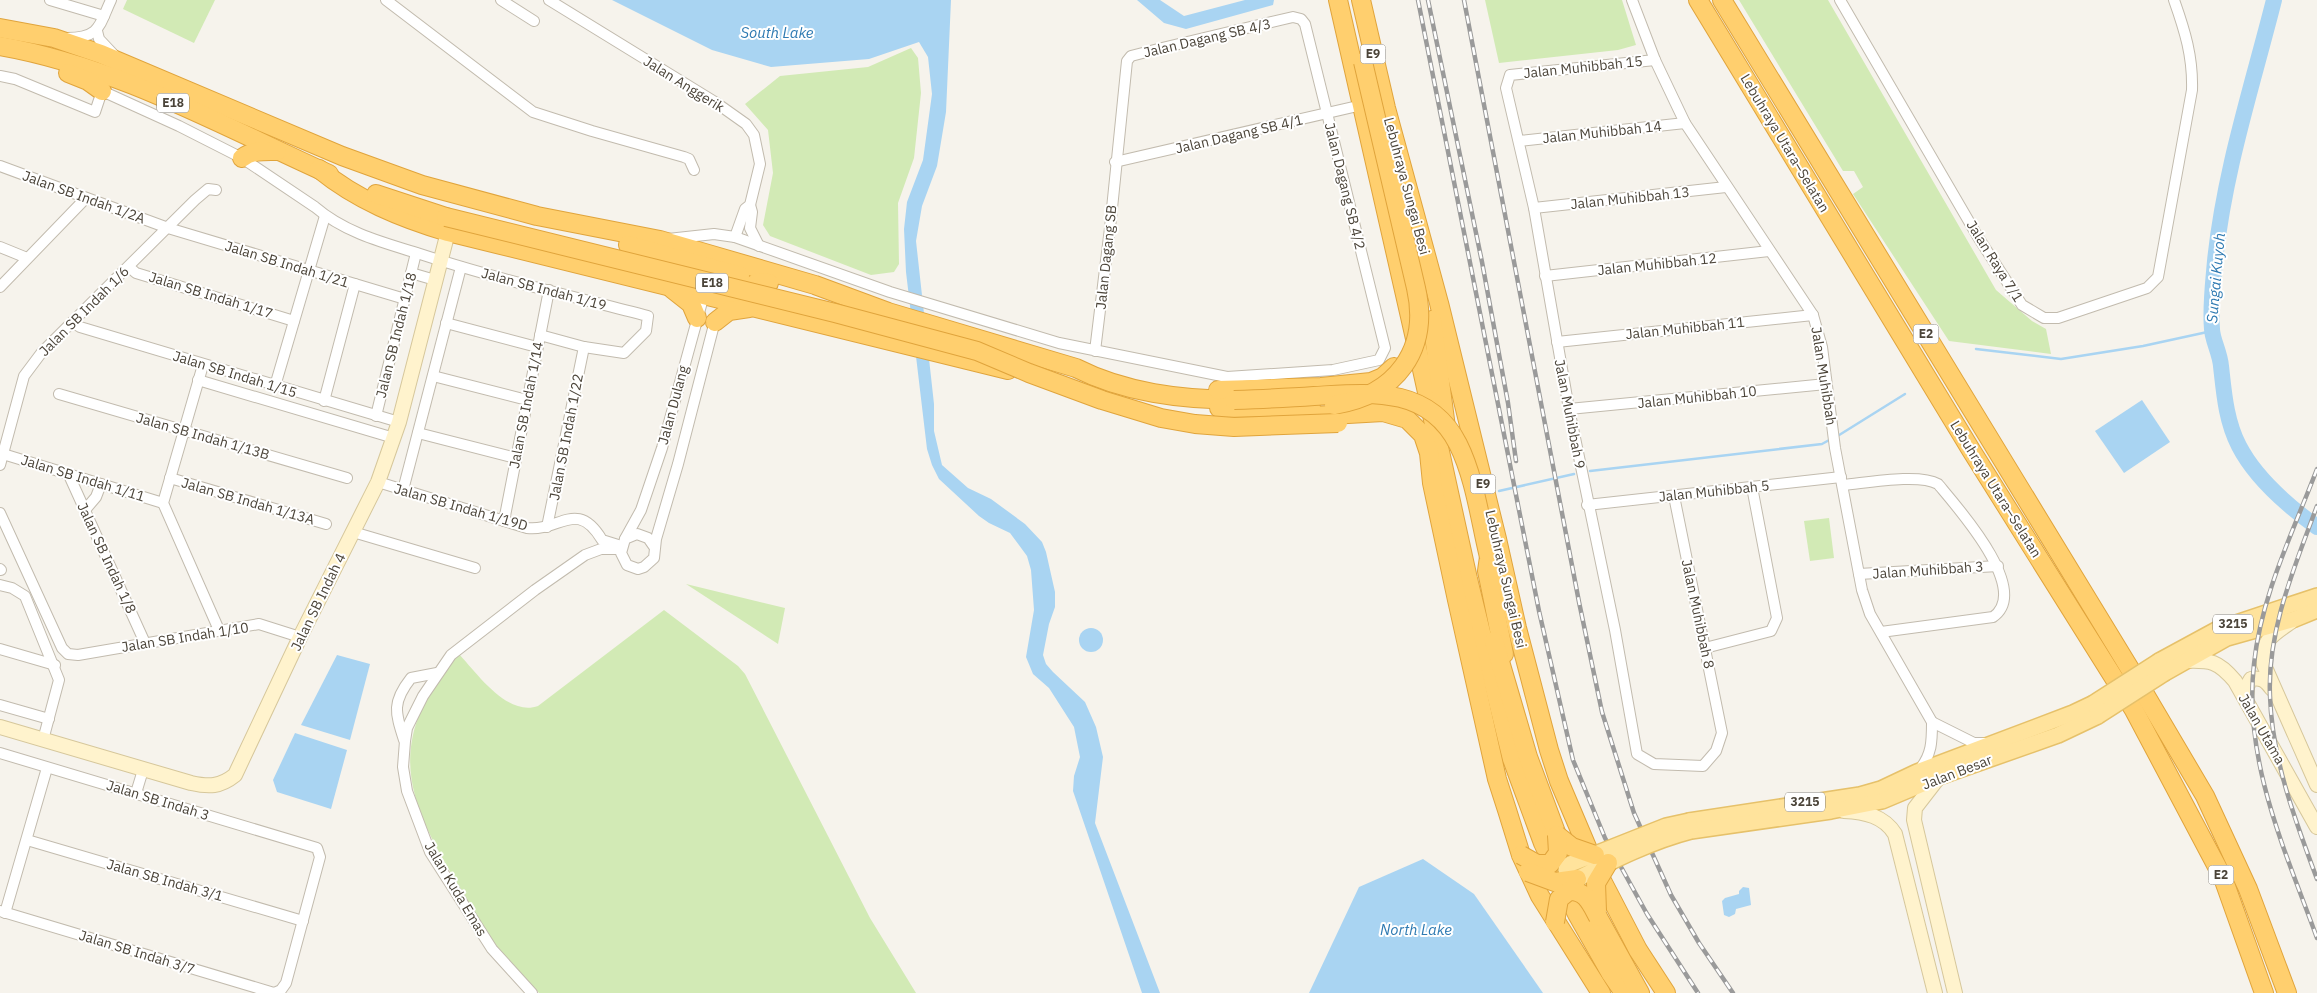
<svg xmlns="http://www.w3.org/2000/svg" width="2317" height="993" font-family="'IBM Plex Sans',sans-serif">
  <rect width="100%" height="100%" fill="#f6f3ec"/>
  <!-- green -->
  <g fill="#d2eab5">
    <path d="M 127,0 L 215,0 L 194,43 L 123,9 Z"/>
    <path d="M 1485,0 L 1622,0 L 1636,45 L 1618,50 L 1499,63 Z"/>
    <path d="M 1739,0 L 1828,0 L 1996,290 L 2032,321 L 2046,329 L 2051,354 L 1949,341 L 1853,194 L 1863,187 L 1854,171 L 1843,171 Z"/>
    <path d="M 911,48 L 918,58 L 921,93 L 914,158 L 898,203 L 899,264 L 894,272 L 871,275 L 770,236 L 763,225 L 773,173 L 768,130 L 745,104 L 780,76 L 868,67 Z"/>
    <path d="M 1829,518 L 1834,558 L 1810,561 L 1804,521 Z"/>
    <path d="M 686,584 L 785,608 L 778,644 Z"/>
    <path d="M 664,610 L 738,666 L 745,674 L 870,918 L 916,993 L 539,993 C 524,975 505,958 491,939 C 480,924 472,907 462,891 C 434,844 400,792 413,735 C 420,704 440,678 458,653 C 477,673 507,717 538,706 Z"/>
  </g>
  <!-- water -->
  <g fill="#a9d4f2">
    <path d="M 612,0 L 951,0 L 946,112 L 937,166 L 922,206 L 916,241 L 934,404 L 934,431 L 942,465 L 968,488 L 991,499 L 1025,524 L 1042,542 L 1046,552 L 1055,592 L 1055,607 L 1049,624 L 1043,655 L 1046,664 L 1053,672 L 1085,702 L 1096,727 L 1103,757 L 1095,823 L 1160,993 L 1142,993 L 1073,791 L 1074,776 L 1080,757 L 1074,727 L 1049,688 L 1033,674 L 1026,657 L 1034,610 L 1031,570 L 1027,556 L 1010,533 L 989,523 L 979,516 L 939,479 L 932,465 L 927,449 L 906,272 L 904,229 L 907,202 L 923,160 L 932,94 L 928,57 L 919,42 L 869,59 L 771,67 L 712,50 Z"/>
    <path d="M 1137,0 L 1160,0 L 1184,16 L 1245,0 L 1274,0 L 1273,5 L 1186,29 L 1164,23 Z"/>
    <path d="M 2142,400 L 2170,442 L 2124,473 L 2095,431 Z"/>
    <circle cx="1091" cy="640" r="12"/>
    <path d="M 337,655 L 370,664 L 350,740 L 301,725 Z"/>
    <path d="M 295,733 L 347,750 L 331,809 L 277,792 L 273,780 Z"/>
    <path d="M 1423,859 L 1474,894 L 1543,993 L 1309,993 L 1359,887 Z"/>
    <path d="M 1743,887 L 1749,888 L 1751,905 L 1736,909 L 1735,914 L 1729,917 L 1724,915 L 1722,901 L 1725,898 L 1739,894 L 1739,891 Z"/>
  </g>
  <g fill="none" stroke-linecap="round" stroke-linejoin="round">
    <!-- stream -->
    <g stroke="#a9d4f2" stroke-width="2.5">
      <path d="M 1976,349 L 2061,359 L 2143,346 L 2212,331"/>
      <path d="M 1836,437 L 1905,394"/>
      <path d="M 1590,471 L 1822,444 L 1831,439"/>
      <path d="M 1499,491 L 1574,474"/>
    </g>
    <!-- river -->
    <path stroke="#a9d4f2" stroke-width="16" d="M 2274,0 C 2252,87 2224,172 2215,261 C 2213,284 2210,307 2212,329 C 2212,339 2220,353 2221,366 C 2224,393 2226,421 2239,446 C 2256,479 2288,506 2317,527"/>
    <defs>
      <g id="street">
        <path d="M 50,0 L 104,16"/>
        <path d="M 386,0 L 533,112 L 592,131 L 684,157 L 689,159 L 694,170"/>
        <path d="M 501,0 L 534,21"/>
        <path d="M 549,0 L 715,102 L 746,124 L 754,135 L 760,164 L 750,205 L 745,209 L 735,237"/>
        <path d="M 1632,0 L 1655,60 L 1685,123 L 1813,315 L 1822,347 L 1835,448 L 1862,590 L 1870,614 L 1932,722 C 1932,741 1932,755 1919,770"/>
        <path d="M 1840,0 L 1978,237 L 2022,305 L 2044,318 L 2058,318 L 2147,288 L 2158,277 L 2192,90 C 2193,57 2185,31 2174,0"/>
        <path d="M 97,31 L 99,39 L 115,56"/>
        <path d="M 67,38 C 100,38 99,26 111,0"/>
        <path d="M 1655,60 L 1510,75 L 1506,88 L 1534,208 L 1569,409 L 1615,630 L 1637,754 L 1654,764 L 1703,766 L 1716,751 L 1722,733 L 1674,496"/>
        <path d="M 0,76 L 15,79 L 95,112 L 102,91 L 179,126 L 242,158 L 315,207 C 344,232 381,242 417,253 C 493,278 571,296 648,316 L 646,331 L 624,353 L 584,347 L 540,335"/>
        <path d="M 1519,141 L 1685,123"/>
        <path d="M 1115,162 L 1362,105"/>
        <path d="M 0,166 L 168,228 L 405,299"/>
        <path d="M 750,205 L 752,212 L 750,228 L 759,246"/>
        <path d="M 1534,208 L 1726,187"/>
        <path d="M 668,239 L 714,234 L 735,237 L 890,292 L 1059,343 L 1227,377 L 1333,370 L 1379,360 L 1385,348 L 1305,24 L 1301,19 L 1293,17 L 1162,48 L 1131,56 L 1127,61 L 1110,228 L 1095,351"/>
        <path d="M 0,247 L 27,258"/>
        <path d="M 129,267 L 136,273 L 294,321"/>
        <path d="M 411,273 L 435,280"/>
        <path d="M 1545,276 L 1769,251"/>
        <path d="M 0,287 L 86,198"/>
        <path d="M 72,322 L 80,327 L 399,422"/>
        <path d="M 446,323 L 537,347"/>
        <path d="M 1557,342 L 1813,315"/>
        <path d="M 203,365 L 163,503 L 219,630"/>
        <path d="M 433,376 L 527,400"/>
        <path d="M 198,380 L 394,438"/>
        <path d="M 275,386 L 325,216"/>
        <path d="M 59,394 L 347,478"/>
        <path d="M 324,401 L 355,284"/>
        <path d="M 1569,409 L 1826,384"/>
        <path d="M 376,416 L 416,253"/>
        <path d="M 418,433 L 516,458"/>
        <path d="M 3,454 L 163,503"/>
        <path d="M 0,465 L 24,376 L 42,352 L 195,200 L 208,189 L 216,190"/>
        <path d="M 68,473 L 145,643"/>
        <path d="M 170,478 L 326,524"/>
        <path d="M 378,482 L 527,528 C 559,532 577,498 602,540 L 618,545"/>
        <path d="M 1843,485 C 1866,483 1919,473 1938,484 C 1957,507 2032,590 1993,617 L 1881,632"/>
        <path d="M 403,490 L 461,267"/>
        <path d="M 1587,505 L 1841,477"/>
        <path d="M 85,510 L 96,497 L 101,484"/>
        <path d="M 0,513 L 62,648 L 68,654 L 78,655 L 259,624 L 300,637"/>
        <path d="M 504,521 L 549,290"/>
        <path d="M 547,527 L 584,347"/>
        <path d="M 353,532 L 475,568"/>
        <path d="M 625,539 L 641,510 L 662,448 L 705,291"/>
        <path d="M 655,548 L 648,538 L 637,534 L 625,539 L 621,553 L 627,565 L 638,569 L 644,567 L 654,558 L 656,539 L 678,464 L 716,317"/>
        <path d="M 0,569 L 1,570"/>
        <path d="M 1859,574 L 1998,566"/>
        <path d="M 0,585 L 12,588 L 25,596 L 59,680 L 43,740"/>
        <path d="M 1705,648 L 1771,631 L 1777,618 L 1752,487"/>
        <path d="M 0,649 L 55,665"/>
        <path d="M 0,705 L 49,719"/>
        <path d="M 1932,722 L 1974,743 L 1986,743"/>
        <path d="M 404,740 C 395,712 392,702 411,678 L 437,673"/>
        <path d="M 0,753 L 317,848 L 320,857 L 286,983 L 281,990 L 274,993 L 0,911"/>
        <path d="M 136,793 L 143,770"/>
        <path d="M 27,840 L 303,921"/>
        <path d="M 5,913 L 47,768"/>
        <path d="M 532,993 L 492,949 L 430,852 L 407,791 L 403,767 L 405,741 L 407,728 L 423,696 L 451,655 L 535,590 L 585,555 L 601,549 L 621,549"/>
      </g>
      <g id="secondary">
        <path d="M 2291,622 C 2272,635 2261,640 2264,665 L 2317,785"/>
        <path d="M 2185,661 C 2211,660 2218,661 2235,681 L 2317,827"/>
        <path d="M 2246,699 L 2247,686 L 2251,679 C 2262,677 2266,681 2272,689"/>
        <path d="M 0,727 L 191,783 C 209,787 220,787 235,775 L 300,637 L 378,482 L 399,422 L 448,232"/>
        <path d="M 1939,777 L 1915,808 L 1914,820 L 1955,993"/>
        <path d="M 1844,811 C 1865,812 1884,816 1895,834 L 1935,993"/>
      </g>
      <g id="primary">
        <path d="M 2159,661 L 2218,629 L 2317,596"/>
        <path d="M 2165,673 L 2227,638 L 2295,619 L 2317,610"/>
        <path d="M 1689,821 L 1860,795 L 1881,789 L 1917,772 L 2073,713 L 2092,704"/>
        <path d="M 1691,831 L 1831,811 L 1882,801 L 1939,777 L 2058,735 L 2098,716"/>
      </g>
      <g id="highway">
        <path d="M 1338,0 L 1421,365 L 1468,579 L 1512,759 L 1543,843 L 1577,914 L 1611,974 L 1624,993"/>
        <path d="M 1361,0 L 1386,108 L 1439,303 L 1497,539 L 1517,628 L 1549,750 L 1559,781 L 1598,873 L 1638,950 L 1666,993"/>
        <path d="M 1698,0 L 1971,450 L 2134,710 L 2223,878 L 2264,993"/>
        <path d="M 1722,0 L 2130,669 L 2205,796 L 2248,889 L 2287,993"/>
        <path d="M 0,28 L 54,38 L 101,54 L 342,156 L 422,185 L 537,216 L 660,240 L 698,251 L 815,285 L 888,312 L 1076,368 C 1125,393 1181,399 1234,400"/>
        <path d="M 0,46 C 116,66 222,126 329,174"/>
        <path d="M 68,73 L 88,81 L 102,91"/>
        <path d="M 242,158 C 252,150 264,151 277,151"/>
        <path d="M 319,169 C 357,200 401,218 448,232 L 1008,370"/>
        <path d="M 376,194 L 446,217"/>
        <path d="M 628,245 L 740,276"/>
        <path d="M 672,289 L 691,304 L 697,318"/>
        <path d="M 753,305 L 748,297 L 751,286 L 758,282 L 769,283"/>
        <path d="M 1432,320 L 1447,435"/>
        <path d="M 715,322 L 729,311 L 749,308"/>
        <path d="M 1218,390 L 1321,387 L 1371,382 L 1383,377 L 1394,367"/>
        <path d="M 1219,408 L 1311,407"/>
        <path d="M 1296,417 L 1383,412 L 1407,419 L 1423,435 L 1429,453 L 1432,483 L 1457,600 L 1497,779 L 1507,810 L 1521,855 L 1540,896 L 1601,993"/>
        <path d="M 1489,557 L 1487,571 L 1504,654"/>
        <path d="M 1494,641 L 1528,757 L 1557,835"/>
        <path d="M 1598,917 L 1640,993"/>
      </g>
    </defs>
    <!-- street casing -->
    <use href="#street" stroke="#c2bbae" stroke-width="12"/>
    <!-- secondary casing -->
    <use href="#secondary" stroke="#d6c79b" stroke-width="16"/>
    <!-- primary casing -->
    <use href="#primary" stroke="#e6c16a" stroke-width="18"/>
    <!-- highway casing -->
    <use href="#highway" stroke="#e0a43c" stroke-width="20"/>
    <!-- street -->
    <use href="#street" stroke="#fff" stroke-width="10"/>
    <!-- secondary -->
    <use href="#secondary" stroke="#fff3cd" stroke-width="14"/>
    <!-- primary -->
    <use href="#primary" stroke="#ffe39c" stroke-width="15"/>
    <!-- highway -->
    <use href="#highway" stroke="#ffcf6e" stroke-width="18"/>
    <defs>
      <g id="rail">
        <path d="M 1418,0 L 1539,611 L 1573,760 L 1605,838 L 1647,914 L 1698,993"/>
        <path d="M 1428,0 L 1482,262 L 1508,403 L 1516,461"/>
        <path d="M 1464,0 L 1579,602 L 1602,712 L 1634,813 L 1671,895 L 1699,943 L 1733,993"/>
        <path d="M 2317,469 C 2293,532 2261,596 2254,664 C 2243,760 2285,850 2317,938"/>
        <path d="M 2317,506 C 2295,566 2267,630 2270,696 C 2272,759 2295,820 2317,879"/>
      </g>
    </defs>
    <!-- rail casing -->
    <use href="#rail" stroke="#9a9a9a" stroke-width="4.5"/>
    <!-- rail -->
    <use href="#rail" stroke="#fff" stroke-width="2.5" stroke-dasharray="8" stroke-linecap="butt"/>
    <defs>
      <g id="primary-bridge">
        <path d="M 2092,704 L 2159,661"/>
        <path d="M 2098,716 L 2165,673"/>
        <path d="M 1689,821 L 1666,826 L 1570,864 L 1566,869 L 1567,876 L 1577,879 C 1614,860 1652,841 1691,831"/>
      </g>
      <g id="highway-bridge">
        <path d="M 446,217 L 835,313 L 977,351 L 1029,373 L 1102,400 L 1161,418 L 1195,424 L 1234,427 L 1338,423"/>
        <path d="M 1234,400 C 1261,399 1287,398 1314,396 C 1368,393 1428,385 1458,444 C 1475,478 1480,520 1489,557"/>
        <path d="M 1334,405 C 1396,395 1430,350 1416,288 L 1363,62"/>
        <path d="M 1557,835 L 1572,847 L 1595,855"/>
        <path d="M 1521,855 L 1537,864 L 1550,864 L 1558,853 L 1557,835"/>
        <path d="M 1528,872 L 1555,882 L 1577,879"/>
        <path d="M 1597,911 L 1596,883 L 1608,863"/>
        <path d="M 1555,922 L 1559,899 L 1569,891 C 1586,890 1591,904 1598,917"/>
      </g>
    </defs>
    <!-- primary-bridge casing -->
    <use href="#primary-bridge" stroke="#e6c16a" stroke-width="18" stroke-linecap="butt"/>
    <!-- highway-bridge casing -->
    <use href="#highway-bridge" stroke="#e0a43c" stroke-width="20" stroke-linecap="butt"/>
    <!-- primary-bridge -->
    <use href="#primary-bridge" stroke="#ffe39c" stroke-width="15"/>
    <!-- highway-bridge -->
    <use href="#highway-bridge" stroke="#ffcf6e" stroke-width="18"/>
  </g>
  <g text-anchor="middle" stroke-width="4" stroke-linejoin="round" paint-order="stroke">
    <!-- shield labels -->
    <g fill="#fff" stroke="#817c74" stroke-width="1">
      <rect x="1360.5" y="44.5" width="25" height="19" rx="4"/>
      <rect x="157" y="93.5" width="32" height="19" rx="4"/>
      <rect x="696" y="273.5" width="32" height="19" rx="4"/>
      <rect x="1913.5" y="324.5" width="25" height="19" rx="4"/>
      <rect x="1470.5" y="474.5" width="25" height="19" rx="4"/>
      <rect x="2213" y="614.5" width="40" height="19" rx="4"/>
      <rect x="1785" y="792.5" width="40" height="19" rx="4"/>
      <rect x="2208.5" y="865.5" width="25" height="19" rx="4"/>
    </g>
    <g font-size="12" font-weight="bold" fill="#4b4439">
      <text x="1373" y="58">E9</text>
      <text x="173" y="107">E18</text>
      <text x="712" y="287">E18</text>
      <text x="1926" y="338">E2</text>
      <text x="1483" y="488">E9</text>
      <text x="2233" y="628">3215</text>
      <text x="1805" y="806">3215</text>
      <text x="2221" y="879">E2</text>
    </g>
    <!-- street labels -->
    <g font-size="14" fill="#4b4439" stroke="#fff">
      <text transform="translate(1207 38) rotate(-13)" y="5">Jalan Dagang SB 4/3</text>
      <text transform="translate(1583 67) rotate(-6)" y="5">Jalan Muhibbah 15</text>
      <text transform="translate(684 84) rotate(32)" y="5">Jalan Anggerik</text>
      <text transform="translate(1602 132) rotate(-6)" y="5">Jalan Muhibbah 14</text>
      <text transform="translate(1239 134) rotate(-13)" y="5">Jalan Dagang SB 4/1</text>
      <text transform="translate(1785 143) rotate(59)" y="5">Lebuhraya Utara–Selatan</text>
      <text transform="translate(1345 186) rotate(76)" y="5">Jalan Dagang SB 4/2</text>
      <text transform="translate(1407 186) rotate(75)" y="5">Lebuhraya Sungai Besi</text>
      <text transform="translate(84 197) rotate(20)" y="5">Jalan SB Indah 1/2A</text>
      <text transform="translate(1630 198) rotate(-6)" y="5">Jalan Muhibbah 13</text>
      <text transform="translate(1106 257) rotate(-84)" y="5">Jalan Dagang SB</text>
      <text transform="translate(1995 261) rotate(58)" y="5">Jalan Raya 7/1</text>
      <text transform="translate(287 264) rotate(17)" y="5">Jalan SB Indah 1/21</text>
      <text transform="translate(1657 264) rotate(-6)" y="5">Jalan Muhibbah 12</text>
      <text transform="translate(544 289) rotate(15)" y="5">Jalan SB Indah 1/19</text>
      <text transform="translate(211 295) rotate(17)" y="5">Jalan SB Indah 1/17</text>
      <text transform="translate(84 311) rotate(-45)" y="5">Jalan SB Indah 1/6</text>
      <text transform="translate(1685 328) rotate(-6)" y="5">Jalan Muhibbah 11</text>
      <text transform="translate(396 335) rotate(-76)" y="5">Jalan SB Indah 1/18</text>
      <text transform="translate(235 374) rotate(17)" y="5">Jalan SB Indah 1/15</text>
      <text transform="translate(1824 376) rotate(81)" y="5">Jalan Muhibbah</text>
      <text transform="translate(1697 397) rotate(-6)" y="5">Jalan Muhibbah 10</text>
      <text transform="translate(526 405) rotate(-79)" y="5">Jalan SB Indah 1/14</text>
      <text transform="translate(673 405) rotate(-75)" y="5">Jalan Dulang</text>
      <text transform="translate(1570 414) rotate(79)" y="5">Jalan Muhibbah 9</text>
      <text transform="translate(203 436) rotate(16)" y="5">Jalan SB Indah 1/13B</text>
      <text transform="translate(566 437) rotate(-79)" y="5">Jalan SB Indah 1/22</text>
      <text transform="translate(83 478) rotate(17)" y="5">Jalan SB Indah 1/11</text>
      <text transform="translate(1996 489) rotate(58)" y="5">Lebuhraya Utara–Selatan</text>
      <text transform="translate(1714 491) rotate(-6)" y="5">Jalan Muhibbah 5</text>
      <text transform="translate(248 501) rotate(16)" y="5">Jalan SB Indah 1/13A</text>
      <text transform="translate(461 507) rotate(16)" y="5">Jalan SB Indah 1/19D</text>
      <text transform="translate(107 558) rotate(65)" y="5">Jalan SB Indah 1/8</text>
      <text transform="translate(1928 570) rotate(-4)" y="5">Jalan Muhibbah 3</text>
      <text transform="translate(1506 579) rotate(77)" y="5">Lebuhraya Sungai Besi</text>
      <text transform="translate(318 602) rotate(-64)" y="5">Jalan SB Indah 4</text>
      <text transform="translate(1698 614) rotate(78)" y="5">Jalan Muhibbah 8</text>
      <text transform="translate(185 637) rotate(-9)" y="5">Jalan SB Indah 1/10</text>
      <text transform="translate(2262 729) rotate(60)" y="5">Jalan Utama</text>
      <text transform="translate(1957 772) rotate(-21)" y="5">Jalan Besar</text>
      <text transform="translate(158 800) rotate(17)" y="5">Jalan SB Indah 3</text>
      <text transform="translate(165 880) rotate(16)" y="5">Jalan SB Indah 3/1</text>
      <text transform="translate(456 889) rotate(59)" y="5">Jalan Kuda Emas</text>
      <text transform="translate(137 952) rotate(17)" y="5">Jalan SB Indah 3/7</text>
    </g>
    <!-- water labels -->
    <g font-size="15" font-style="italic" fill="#2e7ab2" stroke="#fff">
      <text x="777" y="38">South Lake</text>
      <text transform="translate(2216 278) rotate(-85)" y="5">Sungai Kuyoh</text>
      <text x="1416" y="935">North Lake</text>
    </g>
  </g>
</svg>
